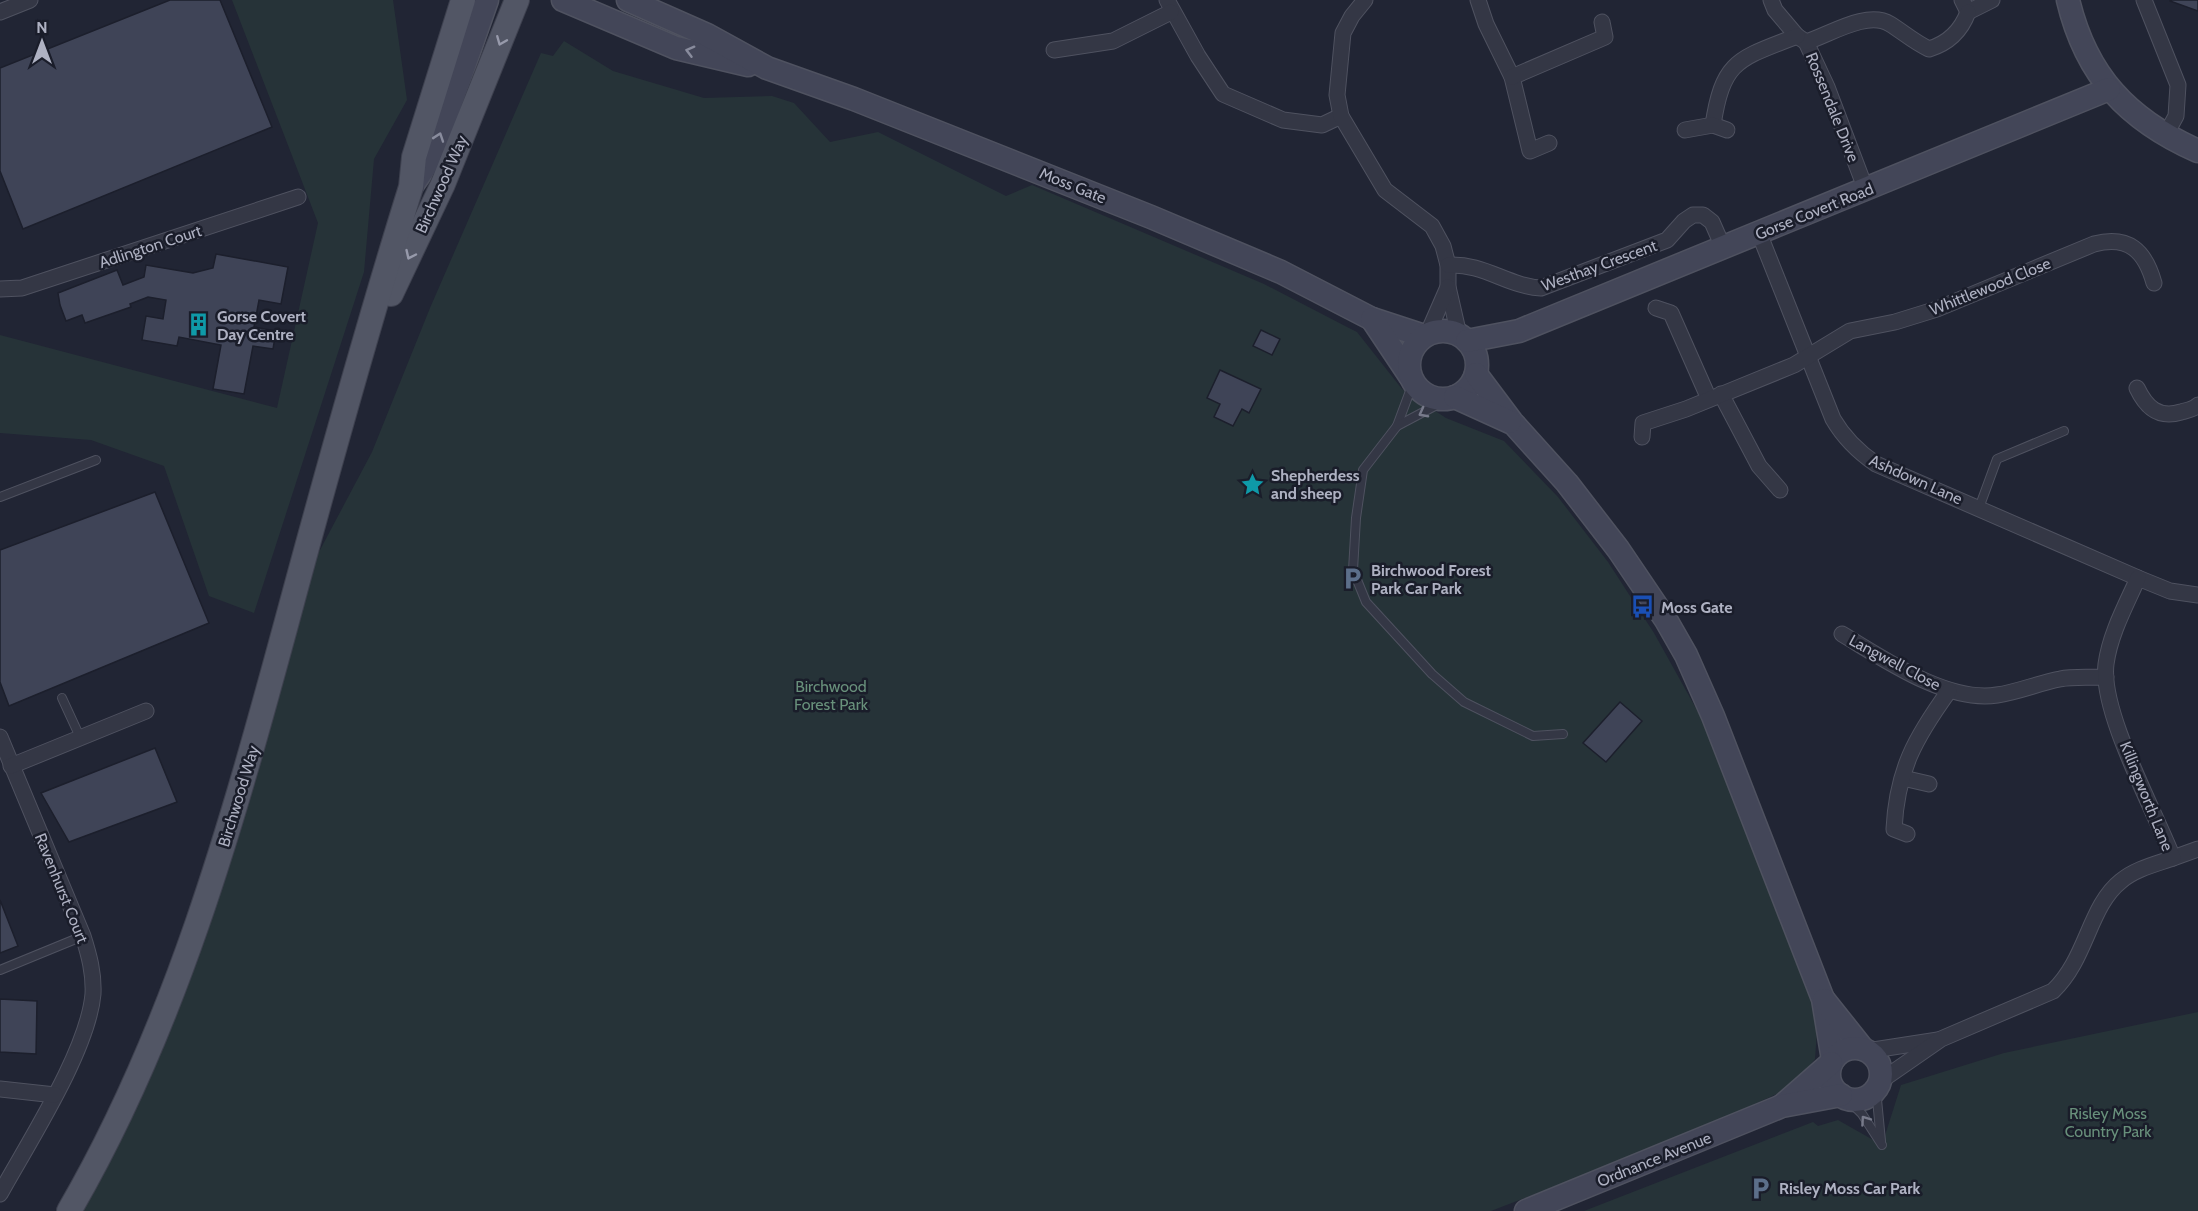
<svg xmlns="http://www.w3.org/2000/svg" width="2198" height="1211" font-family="Cabin,sans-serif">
  <rect width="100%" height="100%" fill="#212534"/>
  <!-- green -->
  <g fill="#263338">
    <path d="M 232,0 L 393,0 L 407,100 L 374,159 L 364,272 L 254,613 L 209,596 L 164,466 L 91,440 L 0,433 L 0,335 L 277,408 L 318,223 Z"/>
    <path d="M 564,41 L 613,71 L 704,98 L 772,96 L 794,103 L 830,142 L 878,132 L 1006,196 L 1032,185 L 1264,284 L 1347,327 L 1357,332 L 1402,389 L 1446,418 L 1504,441 L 1558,497 L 1608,562 L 1654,633 L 1703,721 L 1818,1016 L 1815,1059 L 1794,1086 L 1678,1139 L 1491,1211 L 74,1211 L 118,1137 L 187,988 L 311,567 L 372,452 L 430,308 L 541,53 L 553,56 Z"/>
    <path d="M 2198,1012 L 2198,1211 L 1584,1211 L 1813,1122 L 1818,1126 L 1838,1120 L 1882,1145 L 1901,1085 L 2004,1053 Z"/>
  </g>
  <!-- building -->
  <g fill="#3f4457" stroke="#1c1f2c" stroke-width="1.5">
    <path d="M 170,0 L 220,0 L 272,127 L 23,229 L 0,171 L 0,68 Z"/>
    <path d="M 2198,0 L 2198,11 L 2170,1 L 2170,0 Z"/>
    <path d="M 216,254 L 288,267 L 281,304 L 259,300 L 254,327 L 276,331 L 273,349 L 253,346 L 244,394 L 213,389 L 221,345 L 179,337 L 177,346 L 142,340 L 146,316 L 163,319 L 166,300 L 148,297 L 130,304 L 131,307 L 85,323 L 82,315 L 66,321 L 60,305 L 58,293 L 117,270 L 123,285 L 144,277 L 146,265 L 193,273 L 213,268 Z"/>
    <path d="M 1261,330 L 1280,339 L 1272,355 L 1253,346 Z"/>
    <path d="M 1220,370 L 1261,389 L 1249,413 L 1242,409 L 1233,426 L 1214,417 L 1220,404 L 1207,398 Z"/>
    <path d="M 155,492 L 209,623 L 9,706 L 0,682 L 0,550 Z"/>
    <path d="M 1620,702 L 1642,721 L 1606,762 L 1583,743 Z"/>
    <path d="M 155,748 L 177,802 L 69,842 L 41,793 Z"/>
    <path d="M 0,900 L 18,946 L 0,953 Z"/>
    <path d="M 0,999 L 37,1001 L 36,1054 L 0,1052 Z"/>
  </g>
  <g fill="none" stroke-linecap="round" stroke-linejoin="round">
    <defs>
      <g id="lane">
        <path d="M 1413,383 L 1397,426 L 1363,470 L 1356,518 L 1353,570 L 1366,602 L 1432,674 L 1464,702 L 1533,736 L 1563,734"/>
        <path d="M 1397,426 L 1448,399"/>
        <path d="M 0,497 L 96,460"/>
        <path d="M 1979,508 L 1997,459 L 2064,431"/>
        <path d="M 62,698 L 80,737"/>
        <path d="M 0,970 L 83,936"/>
        <path d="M 1876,1089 L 1881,1141"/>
        <path d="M 1845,1097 L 1862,1114 L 1882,1145"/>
      </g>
      <g id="street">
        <path d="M 1167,0 L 1198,56 L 1223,94 L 1283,120 L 1322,125 L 1341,116"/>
        <path d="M 1365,0 L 1352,16 L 1343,33 L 1337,95 L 1341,116 L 1385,190 L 1432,226 L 1443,246 L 1448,265 L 1448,287 L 1459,335"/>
        <path d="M 1478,0 L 1486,24 L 1512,77 L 1530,151 L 1549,143"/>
        <path d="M 1771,0 L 1775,10 L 1797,36 L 1806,42 L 1827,87 L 1866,190"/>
        <path d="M 1962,0 L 1968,12 L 1992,0"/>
        <path d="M 2144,0 L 2178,85 L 2176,116 L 2165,136"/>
        <path d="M 0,12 L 30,0"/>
        <path d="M 1806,42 C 1829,35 1867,10 1890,24 C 1903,32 1914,42 1929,49 C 1949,43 1961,31 1968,12"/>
        <path d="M 1054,50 L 1113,41 L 1171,12"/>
        <path d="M 1512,77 L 1605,37 L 1602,22"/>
        <path d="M 1713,125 C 1723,59 1739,59 1797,36"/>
        <path d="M 1685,130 L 1713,125 L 1727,130"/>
        <path d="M 1759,233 L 1833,419 C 1844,438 1857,451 1876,464 L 2138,578 L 2170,591 L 2198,595"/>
        <path d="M 1448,265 C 1484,263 1507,286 1541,288 L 1667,240 L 1684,221 L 1693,215 L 1703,215 L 1712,222 L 1723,247"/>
        <path d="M 0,289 L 22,288 L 298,197"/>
        <path d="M 1656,308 L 1671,313 L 1709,399"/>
        <path d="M 1427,335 L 1448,287"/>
        <path d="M 2137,388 C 2146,407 2158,419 2181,412 C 2187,410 2193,410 2198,405"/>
        <path d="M 1721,394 L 1759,466 L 1780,490"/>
        <path d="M 1642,437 L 1643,423 L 1686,409 L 1794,365 L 1850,331 L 1895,322 L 1937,309 L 2094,244 C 2129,235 2145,251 2154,283"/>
        <path d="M 1842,634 C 1884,659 1947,703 1997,695 C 2018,692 2039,683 2060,679 C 2074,676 2091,678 2106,677"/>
        <path d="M 0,737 L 83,936 C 89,955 94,973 93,994 C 88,1051 28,1143 0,1194"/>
        <path d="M 11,766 L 146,711"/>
        <path d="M 1903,778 L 1929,784"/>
        <path d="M 1907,834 L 1894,829 C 1897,770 1915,738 1949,691"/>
        <path d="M 2173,858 L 2198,849"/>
        <path d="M 1867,1051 L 1938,1040"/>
        <path d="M 1879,1082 L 1941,1039 L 2053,991 C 2087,959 2089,906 2121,881 C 2135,869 2156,864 2173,858 C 2154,809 2100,712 2106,664 C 2110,634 2126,605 2138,578"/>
        <path d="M 0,1089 L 55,1095"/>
      </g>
      <g id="secondary">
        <path d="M 563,0 L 676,48 L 748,65"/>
        <path d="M 628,0 L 707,35 L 767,68 L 854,99 L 1151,217 L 1281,272 L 1372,319 L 1424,336"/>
        <path d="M 2068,0 C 2086,76 2128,120 2198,151"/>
        <path d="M 411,187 L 432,157 L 487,0"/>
        <path d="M 1372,319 L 1410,376"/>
        <circle cx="1443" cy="365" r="34"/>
        <path d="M 1467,341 L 1519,331 L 2109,89"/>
        <path d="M 1476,374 L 1512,422 L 1567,483 L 1618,549 L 1666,620 L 1686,655 L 1713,716 L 1823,999 L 1833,1060"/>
        <path d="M 1455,397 L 1510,422"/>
        <path d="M 1824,1000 L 1863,1049"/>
        <circle cx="1855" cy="1074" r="26"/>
        <path d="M 1783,1105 L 1831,1063"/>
        <path d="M 1526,1211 L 1782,1106 L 1841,1095"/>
      </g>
      <g id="primary">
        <path d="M 391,294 L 443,184 L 517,0"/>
        <path d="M 69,1211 C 175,1029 232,824 287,621 C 326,476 366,331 411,187 L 414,157 L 463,0"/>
      </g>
    </defs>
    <!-- lane casing -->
    <use href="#lane" stroke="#4f5260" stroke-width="10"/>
    <!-- street casing -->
    <use href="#street" stroke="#4f5260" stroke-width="17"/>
    <!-- secondary casing -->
    <use href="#secondary" stroke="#4f5260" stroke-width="25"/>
    <!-- primary casing -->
    <use href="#primary" stroke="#3e414f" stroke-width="26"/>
    <!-- lane -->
    <use href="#lane" stroke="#343745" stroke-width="8"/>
    <!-- street -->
    <use href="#street" stroke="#343745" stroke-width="15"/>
    <!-- secondary -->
    <use href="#secondary" stroke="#434658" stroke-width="22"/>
    <!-- primary -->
    <use href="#primary" stroke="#525665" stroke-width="24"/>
  </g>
  <!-- one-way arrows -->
  <defs><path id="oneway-chevron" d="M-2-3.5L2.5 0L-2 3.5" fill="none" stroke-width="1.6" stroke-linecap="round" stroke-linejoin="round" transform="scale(1.5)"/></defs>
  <g stroke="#979aab">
    <use href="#oneway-chevron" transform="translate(501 41) rotate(112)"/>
    <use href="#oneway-chevron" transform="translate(410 255) rotate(115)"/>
  </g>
  <g stroke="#898c9d">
    <use href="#oneway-chevron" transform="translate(690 51) rotate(-165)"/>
    <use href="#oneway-chevron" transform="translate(439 137) rotate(-71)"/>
  </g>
  <g stroke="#777a8a">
    <use href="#oneway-chevron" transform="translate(1423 413) rotate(152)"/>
    <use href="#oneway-chevron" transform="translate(1865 1120) rotate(-125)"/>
  </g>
  <!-- icons -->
  <defs>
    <symbol id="building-bare" viewBox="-9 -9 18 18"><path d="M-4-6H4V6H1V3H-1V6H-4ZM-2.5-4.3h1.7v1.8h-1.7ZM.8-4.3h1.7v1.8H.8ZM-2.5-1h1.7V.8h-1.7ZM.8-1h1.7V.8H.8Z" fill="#0f9aa8" stroke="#1a1d2a" stroke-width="2.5" paint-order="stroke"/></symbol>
    <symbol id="sight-bare" viewBox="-9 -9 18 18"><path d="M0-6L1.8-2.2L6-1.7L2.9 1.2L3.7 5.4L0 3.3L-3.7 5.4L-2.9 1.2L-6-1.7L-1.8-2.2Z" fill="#0f9aa8" stroke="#1a1d2a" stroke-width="2.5" paint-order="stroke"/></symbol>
    <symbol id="parking-bare" viewBox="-9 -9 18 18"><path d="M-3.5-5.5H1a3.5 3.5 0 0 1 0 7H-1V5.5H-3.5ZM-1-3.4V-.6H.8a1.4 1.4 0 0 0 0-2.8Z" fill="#5c6f8a" stroke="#1a1d2a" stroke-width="2.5" paint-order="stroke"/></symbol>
    <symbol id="bus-bare" viewBox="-9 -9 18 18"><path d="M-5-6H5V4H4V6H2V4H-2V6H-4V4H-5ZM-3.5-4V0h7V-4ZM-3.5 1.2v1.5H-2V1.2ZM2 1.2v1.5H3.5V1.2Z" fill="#1a4fb4" stroke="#1a1d2a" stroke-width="2.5" paint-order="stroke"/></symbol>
  </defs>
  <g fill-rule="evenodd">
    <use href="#building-bare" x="182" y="308" width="33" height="33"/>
    <use href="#sight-bare" x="1236" y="468" width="33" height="33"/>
    <use href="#parking-bare" x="1336" y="562" width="33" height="33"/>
    <use href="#bus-bare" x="1626" y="590" width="33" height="33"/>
    <use href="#parking-bare" x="1744" y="1172" width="33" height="33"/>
  </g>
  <g text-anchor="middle" stroke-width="5" stroke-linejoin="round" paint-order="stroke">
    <!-- street labels -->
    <g font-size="16" fill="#aeb1c2" stroke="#1a1d2a">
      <text transform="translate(1833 107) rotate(68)" y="6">Rossendale Drive</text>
      <text transform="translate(441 184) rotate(-66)" y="6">Birchwood Way</text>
      <text transform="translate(1073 185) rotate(22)" y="6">Moss Gate</text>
      <text transform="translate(1814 211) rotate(-22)" y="6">Gorse Covert Road</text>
      <text transform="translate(150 246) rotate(-18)" y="6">Adlington Court</text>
      <text transform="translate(1599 265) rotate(-20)" y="6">Westhay Crescent</text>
      <text transform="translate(1990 286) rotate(-22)" y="6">Whittlewood Close</text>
      <text transform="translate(1916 479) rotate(24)" y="6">Ashdown Lane</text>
      <text transform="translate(1895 662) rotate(28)" y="6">Langwell Close</text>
      <text transform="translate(238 796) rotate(-73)" y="6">Birchwood Way</text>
      <text transform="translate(2147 796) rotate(68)" y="6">Killingworth Lane</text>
      <text transform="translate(62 888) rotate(68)" y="6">Ravenhurst Court</text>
      <text transform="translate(1654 1159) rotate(-22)" y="6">Ordnance Avenue</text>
    </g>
    <!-- poi labels -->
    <g font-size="16" font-weight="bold" fill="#aeb1c2" stroke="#1a1d2a" text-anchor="start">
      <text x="217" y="322">Gorse Covert<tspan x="217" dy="18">Day Centre</tspan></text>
      <text x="1271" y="481">Shepherdess<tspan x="1271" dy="18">and sheep</tspan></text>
      <text x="1371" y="576">Birchwood Forest<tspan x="1371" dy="18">Park Car Park</tspan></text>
      <text x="1661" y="613">Moss Gate</text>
      <text x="1779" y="1194">Risley Moss Car Park</text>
    </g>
    <!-- park labels -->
    <g font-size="16" fill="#68907b" stroke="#1a1d2a">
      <text x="831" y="692">Birchwood<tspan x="831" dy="18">Forest Park</tspan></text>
      <text x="2108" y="1119">Risley Moss<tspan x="2108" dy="18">Country Park</tspan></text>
    </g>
  </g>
  <!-- north arrow -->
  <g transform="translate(42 42)" stroke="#1a1d2a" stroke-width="4.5" paint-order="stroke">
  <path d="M0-4.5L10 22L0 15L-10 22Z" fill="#aeb1c2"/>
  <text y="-9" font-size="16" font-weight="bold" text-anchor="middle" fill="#aeb1c2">N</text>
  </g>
</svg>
